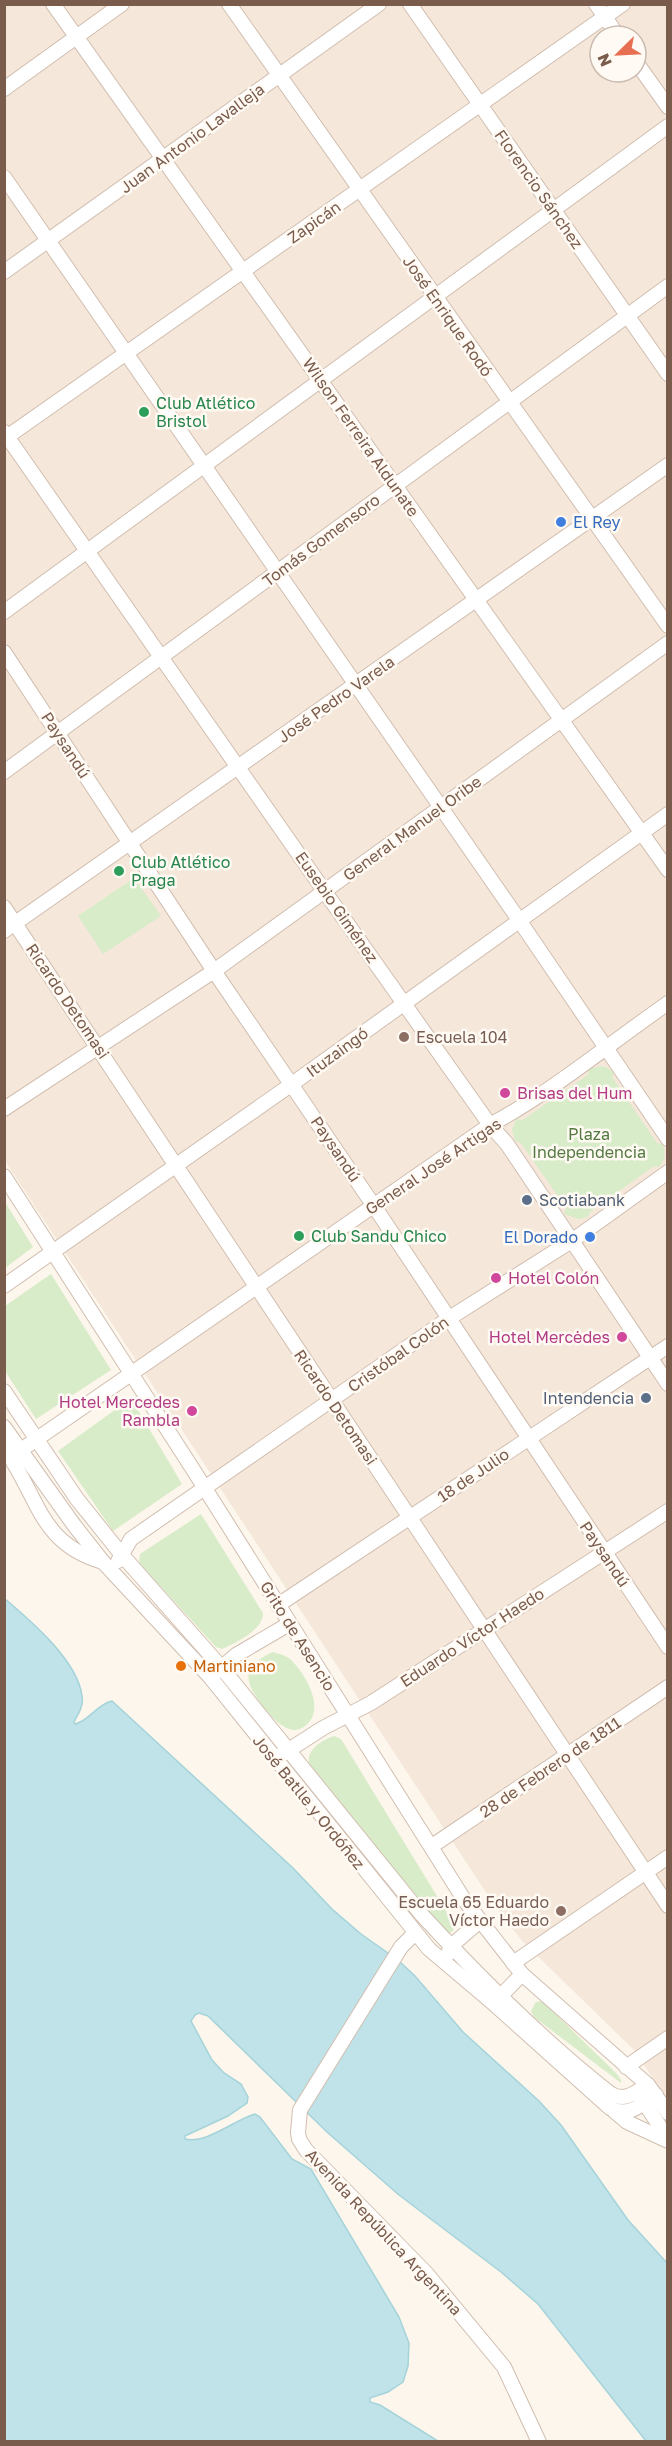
<svg xmlns="http://www.w3.org/2000/svg" width="672" height="2446" font-family="'Golos Text',sans-serif">
  <rect width="100%" height="100%" fill="#fdf6ec"/>
  <!-- residential -->
  <path fill="#f5e8da" fill-rule="evenodd" d="M 4,5 L 667,5 L 667,2100 L 634,2050 L 522,1941 L 495,1906 L 5,1161 ZM 600,36 L 636,36 L 636,72 L 600,72 Z"/>
  <!-- green -->
  <g fill="#d8ecc9">
    <path d="M 134,878 L 161,916 L 103,954 L 78,916 Z"/>
    <path d="M 601,1066 L 608,1068 L 614,1073 L 612,1077 L 657,1143 L 663,1144 C 666,1154 665,1159 659,1167 L 654,1166 L 590,1212 L 588,1217 L 578,1219 L 564,1214 L 566,1208 L 521,1143 L 515,1141 L 512,1129 L 517,1118 L 521,1121 L 588,1075 L 589,1069 Z"/>
    <path d="M 5,1202 L 33,1247 L 5,1268 L 4,1268 Z"/>
    <path d="M 51,1274 L 111,1370 L 36,1419 L 5,1371 L 5,1306 Z"/>
    <path d="M 130,1399 L 132,1400 L 182,1484 L 113,1531 L 58,1451 Z"/>
    <path d="M 201,1514 L 263,1613 C 264,1629 236,1643 222,1649 L 216,1647 L 139,1563 L 140,1554 Z"/>
    <path d="M 273,1652 C 279,1654 285,1655 290,1659 C 304,1672 323,1703 310,1721 C 293,1743 273,1719 262,1705 C 243,1680 242,1666 273,1652 Z"/>
    <path d="M 334,1736 L 341,1739 L 454,1924 L 453,1931 L 448,1934 L 445,1933 L 309,1763 C 306,1750 322,1740 334,1736 Z"/>
    <path d="M 542,2001 L 616,2073 L 621,2080 L 621,2083 L 534,2017 L 531,2011 L 536,2002 Z"/>
  </g>
  <!-- water -->
  <path fill="#bfe3e8" stroke="#a5d3da" stroke-width="1.5" d="M 4,1598 C 30,1620 78,1661 82,1696 C 84,1706 78,1714 74,1722 L 75,1724 C 89,1721 97,1704 112,1701 L 293,1868 L 332,1909 L 361,1934 L 398,1960 L 415,1976 L 463,2032 L 539,2101 L 561,2125 L 628,2220 L 667,2263 L 667,2441 L 646,2441 L 538,2304 L 501,2272 L 399,2195 L 328,2133 L 208,2016 L 199,2013 L 195,2015 L 191,2021 L 212,2060 L 224,2073 L 241,2084 L 248,2097 L 247,2103 L 228,2116 L 185,2136 L 185,2139 C 207,2144 234,2120 255,2114 L 260,2117 L 292,2159 L 311,2169 L 399,2317 L 409,2343 L 408,2366 L 403,2382 L 388,2392 L 370,2398 L 370,2402 L 380,2405 L 438,2441 L 5,2441 Z"/>
  <g fill="none" stroke-linecap="round" stroke-linejoin="round">
    <defs>
      <g id="minor">
        <path d="M 53,4 L 668,870"/>
        <path d="M 229,4 L 668,626"/>
        <path d="M 410,4 L 668,374"/>
        <path d="M 596,4 L 618,36"/>
        <path d="M 636,62 L 668,107"/>
        <path d="M 4,89 L 122,4"/>
        <path d="M 4,177 L 519,920 L 668,1139"/>
        <path d="M 4,272 L 379,4"/>
        <path d="M 4,432 L 325,892 L 490,1125 L 507,1144 L 668,1384"/>
        <path d="M 4,439 L 623,4"/>
        <path d="M 4,612 L 668,126"/>
        <path d="M 4,652 L 214,971 L 374,1206 L 668,1647"/>
        <path d="M 4,772 L 668,286"/>
        <path d="M 4,907 L 668,1906"/>
        <path d="M 4,931 L 668,465"/>
        <path d="M 4,1109 L 214,971 L 668,643"/>
        <path d="M 4,1176 L 194,1471 L 465,1901 L 522,1974 L 648,2085 L 668,2113"/>
        <path d="M 4,1286 L 292,1084 L 668,814"/>
        <path d="M 4,1391 L 77,1499 L 122,1555 L 221,1667 L 422,1915 C 481,1979 543,2041 611,2094 C 626,2102 635,2092 648,2085"/>
        <path d="M 4,1427 L 74,1525 L 103,1562 L 210,1677 L 429,1949 L 494,2004 L 610,2108 C 628,2118 641,2105 656,2095"/>
        <path d="M 4,1448 C 39,1496 38,1543 103,1562"/>
        <path d="M 21,1450 L 490,1125 C 553,1091 609,1044 668,1003"/>
        <path d="M 118,1561 L 131,1539 L 448,1319 L 573,1240 L 668,1172"/>
        <path d="M 278,1605 L 668,1346"/>
        <path d="M 216,1672 L 236,1655 L 289,1624"/>
        <path d="M 281,1755 L 323,1728 L 371,1703 L 668,1511"/>
        <path d="M 432,1846 L 668,1687"/>
        <path d="M 415,1933 L 401,1947 L 300,2110 L 298,2132 L 299,2139 L 306,2150 L 427,2274 L 504,2367 L 539,2442"/>
        <path d="M 448,1954 L 451,1946 L 480,1921"/>
        <path d="M 513,1963 L 668,1857"/>
        <path d="M 496,2001 L 522,1974"/>
        <path d="M 626,2067 L 668,2038"/>
        <path d="M 640,2096 L 668,2139"/>
        <path d="M 614,2111 L 627,2122 L 668,2141"/>
      </g>
    </defs>
    <!-- minor casing -->
    <use href="#minor" stroke="#d1beb0" stroke-width="16"/>
    <!-- minor -->
    <use href="#minor" stroke="#fff" stroke-width="14"/>
  </g>
  <!-- markers -->
  <g fill="#2e9e5b" stroke="#fffaf3" stroke-width="2">
    <circle cx="144" cy="412" r="6"/>
    <circle cx="119" cy="871" r="6"/>
    <circle cx="299" cy="1236" r="6"/>
  </g>
  <g fill="#3f7fe0" stroke="#fffaf3" stroke-width="2">
    <circle cx="561" cy="522" r="6"/>
    <circle cx="590" cy="1237" r="6"/>
  </g>
  <g fill="#8d6e63" stroke="#fffaf3" stroke-width="2">
    <circle cx="404" cy="1037" r="6"/>
    <circle cx="561" cy="1911" r="6"/>
  </g>
  <g fill="#d1479c" stroke="#fffaf3" stroke-width="2">
    <circle cx="505" cy="1093" r="6"/>
    <circle cx="496" cy="1278" r="6"/>
    <circle cx="622" cy="1337" r="6"/>
    <circle cx="192" cy="1411" r="6"/>
  </g>
  <g fill="#5c6f8a" stroke="#fffaf3" stroke-width="2">
    <circle cx="527" cy="1200" r="6"/>
    <circle cx="646" cy="1398" r="6"/>
  </g>
  <circle fill="#e8710a" stroke="#fffaf3" stroke-width="2" cx="181" cy="1666" r="6"/>
  <g text-anchor="middle" stroke-width="5" stroke-linejoin="round" paint-order="stroke">
    <!-- street labels -->
    <g font-size="16" fill="#7a5c4d" stroke="#fffaf3">
      <text transform="translate(192 138) rotate(-36)" y="6">Juan Antonio Lavalleja</text>
      <text transform="translate(539 189) rotate(55)" y="6">Florencio Sánchez</text>
      <text transform="translate(314 222) rotate(-35)" y="6">Zapicán</text>
      <text transform="translate(448 316) rotate(55)" y="6">José Enrique Rodó</text>
      <text transform="translate(361 437) rotate(55)" y="6">Wilson Ferreira Aldunate</text>
      <text transform="translate(321 540) rotate(-37)" y="6">Tomás Gomensoro</text>
      <text transform="translate(336 699) rotate(-35)" y="6">José Pedro Varela</text>
      <text transform="translate(66 745) rotate(57)" y="6">Paysandú</text>
      <text transform="translate(412 828) rotate(-36)" y="6">General Manuel Oribe</text>
      <text transform="translate(337 907) rotate(55)" y="6">Eusebio Giménez</text>
      <text transform="translate(68 1001) rotate(56)" y="6">Ricardo Detomasi</text>
      <text transform="translate(337 1052) rotate(-36)" y="6">Ituzaingó</text>
      <text transform="translate(336 1149) rotate(56)" y="6">Paysandú</text>
      <text transform="translate(433 1166) rotate(-34)" y="6">General José Artigas</text>
      <text transform="translate(398 1354) rotate(-35)" y="6">Cristóbal Colón</text>
      <text transform="translate(336 1407) rotate(56)" y="6">Ricardo Detomasi</text>
      <text transform="translate(473 1475) rotate(-34)" y="6">18 de Julio</text>
      <text transform="translate(605 1554) rotate(56)" y="6">Paysandú</text>
      <text transform="translate(298 1636) rotate(58)" y="6">Grito de Asencio</text>
      <text transform="translate(472 1637) rotate(-33)" y="6">Eduardo Víctor Haedo</text>
      <text transform="translate(550 1767) rotate(-34)" y="6">28 de Febrero de 1811</text>
      <text transform="translate(309 1802) rotate(51)" y="6">José Batlle y Ordóñez</text>
      <text transform="translate(384 2232) rotate(47)" y="6">Avenida República Argentina</text>
    </g>
    <!-- leisure labels -->
    <g font-size="16" fill="#27864d" stroke="#fffaf3" text-anchor="start">
      <text x="156" y="409">Club Atlético<tspan x="156" dy="18">Bristol</tspan></text>
      <text x="131" y="868">Club Atlético<tspan x="131" dy="18">Praga</tspan></text>
      <text x="311" y="1242">Club Sandu Chico</text>
    </g>
    <!-- shop labels -->
    <g font-size="16" fill="#366cbe" stroke="#fffaf3" text-anchor="start">
      <text x="573" y="528">El Rey</text>
      <text x="578" y="1243" text-anchor="end">El Dorado</text>
    </g>
    <!-- education labels -->
    <g font-size="16" fill="#785e54" stroke="#fffaf3" text-anchor="start">
      <text x="416" y="1043">Escuela 104</text>
      <text x="549" y="1908" text-anchor="end">Escuela 65 Eduardo<tspan x="549" dy="18">Víctor Haedo</tspan></text>
    </g>
    <!-- hotel labels -->
    <g font-size="16" fill="#b23c85" stroke="#fffaf3" text-anchor="start">
      <text x="517" y="1099">Brisas del Hum</text>
      <text x="508" y="1284">Hotel Colón</text>
      <text x="610" y="1343" text-anchor="end">Hotel Mercėdes</text>
      <text x="180" y="1408" text-anchor="end">Hotel Mercedes<tspan x="180" dy="18">Rambla</tspan></text>
    </g>
    <!-- park labels -->
    <g font-size="16" fill="#537a41" stroke="#fffaf3">
      <text x="589" y="1140">Plaza<tspan x="589" dy="18">Independencia</tspan></text>
    </g>
    <!-- service labels -->
    <g font-size="16" fill="#4e5e75" stroke="#fffaf3" text-anchor="start">
      <text x="539" y="1206">Scotiabank</text>
      <text x="634" y="1404" text-anchor="end">Intendencia</text>
    </g>
    <!-- food labels -->
    <g font-size="16" fill="#c56008" stroke="#fffaf3" text-anchor="start">
      <text x="193" y="1672">Martiniano</text>
    </g>
  </g>
  <!-- border -->
  <rect width="672" height="2446" fill="none" stroke="#7a5c4d" stroke-width="12"/>
  <!-- north arrow -->
  <g transform="translate(618 54) rotate(246)"><circle r="28" fill="#fffaf3" stroke="#cabbb1" stroke-width="1.5"/>
  <path d="M0-4.5L10 22L0 15L-10 22Z" fill="#e76f51"/>
  <text y="-9" font-size="16" font-weight="bold" text-anchor="middle" fill="#7a5c4d">N</text>
  </g>
</svg>
